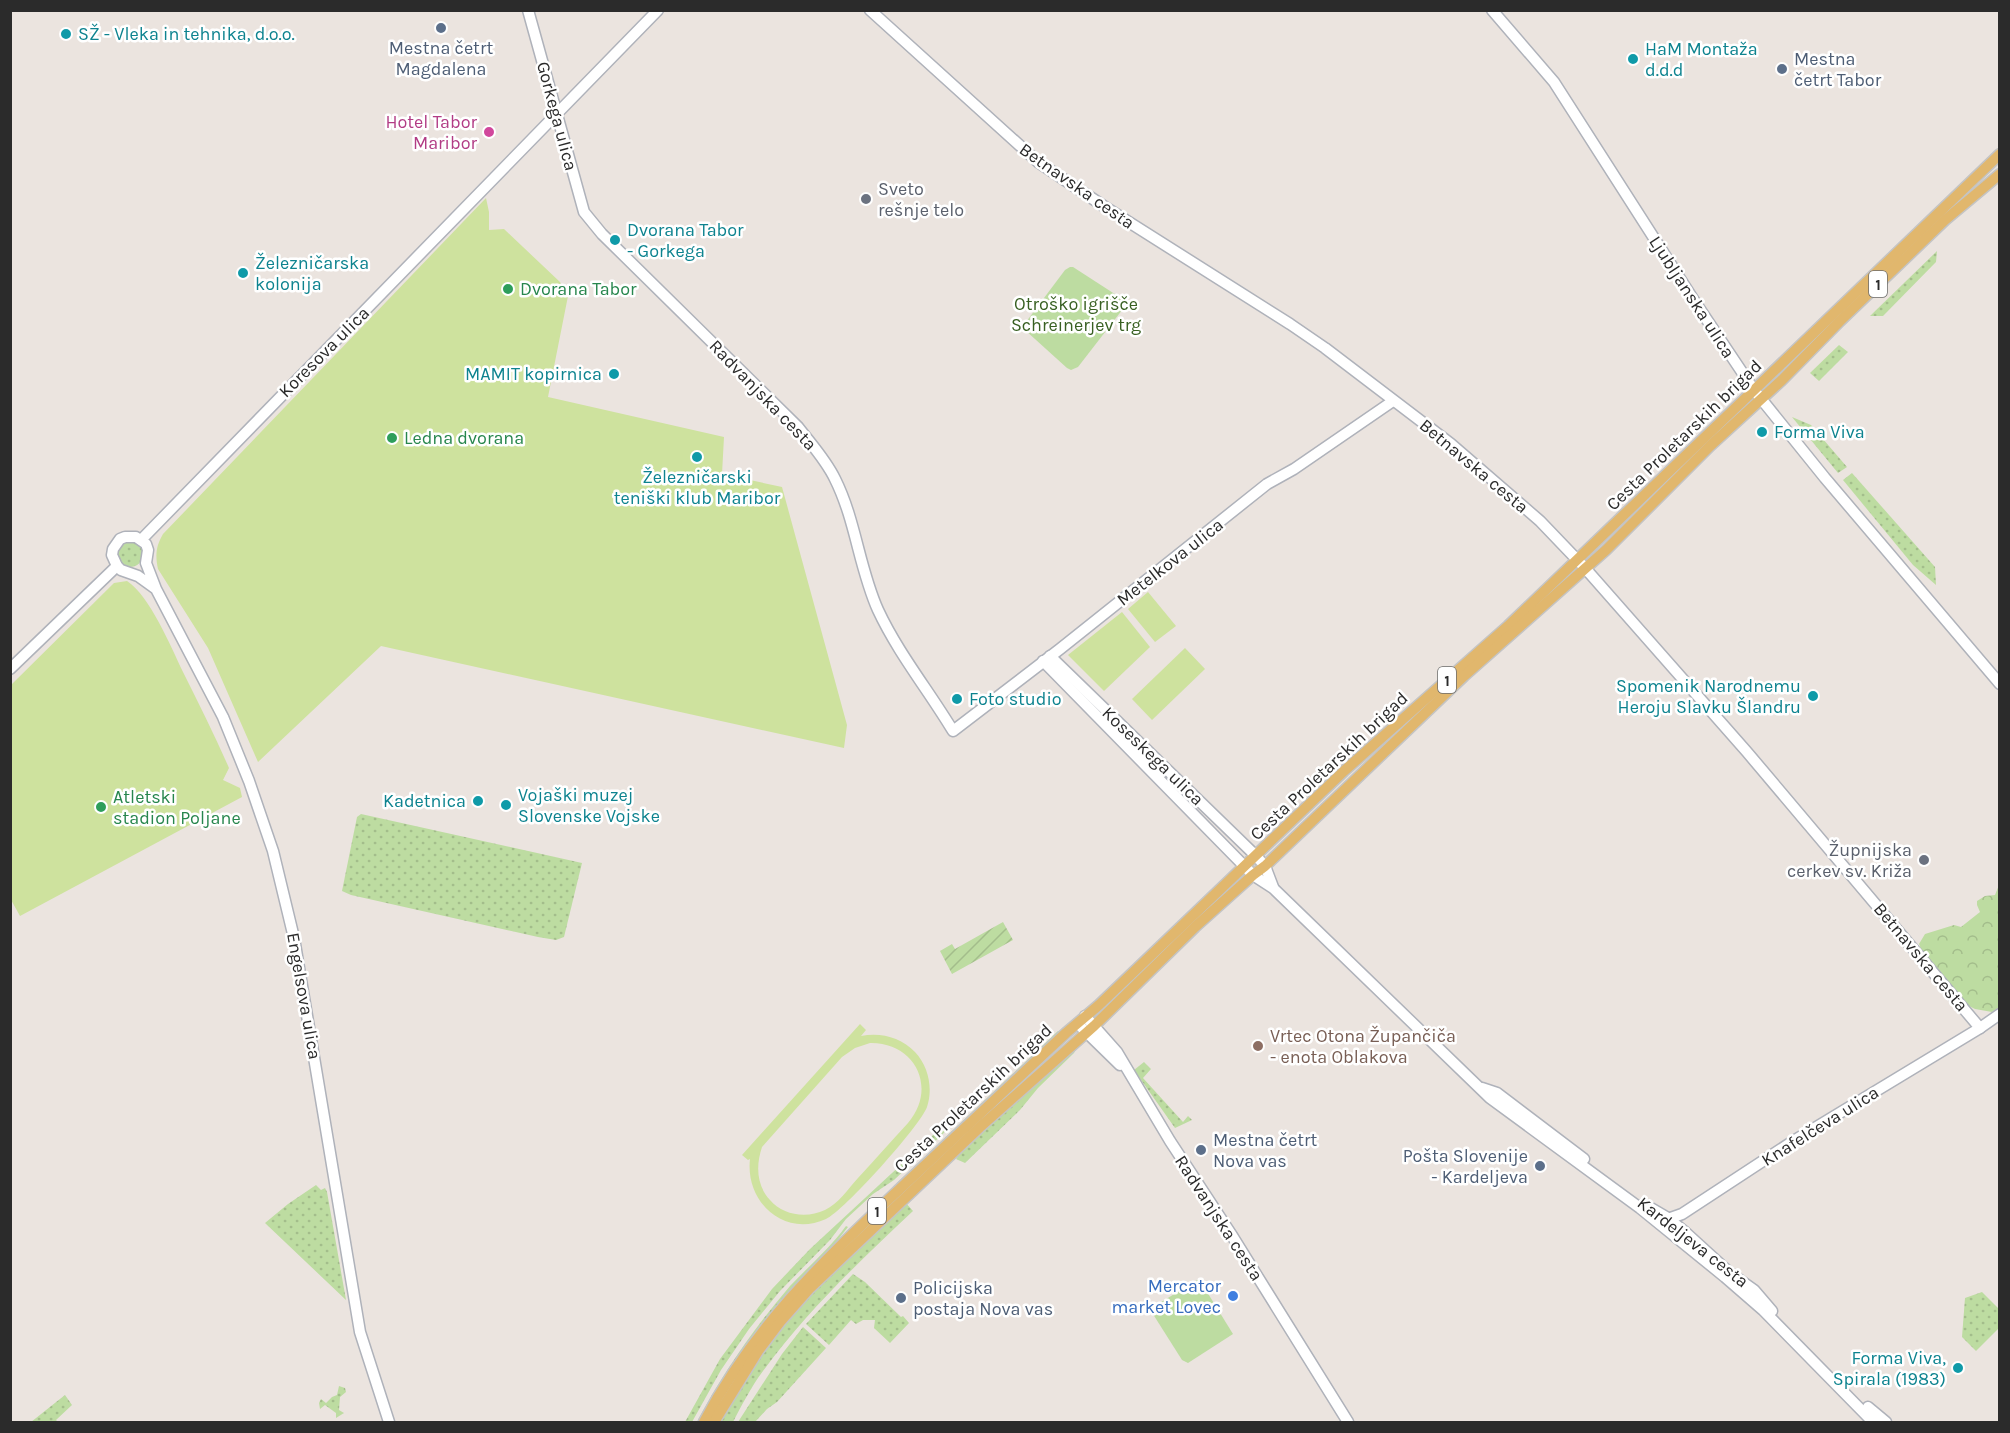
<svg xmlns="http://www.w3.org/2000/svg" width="2010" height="1433" font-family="Karla,sans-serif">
  <defs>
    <pattern id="grass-dots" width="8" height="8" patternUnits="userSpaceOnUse" patternTransform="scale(1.5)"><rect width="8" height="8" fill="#bddca1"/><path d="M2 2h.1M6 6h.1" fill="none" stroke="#a3bd8b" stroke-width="1.8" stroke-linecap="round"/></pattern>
    <pattern id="forest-crowns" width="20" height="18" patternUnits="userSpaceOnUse" patternTransform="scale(1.5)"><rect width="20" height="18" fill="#bddca1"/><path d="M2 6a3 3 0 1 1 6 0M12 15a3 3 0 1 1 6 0" fill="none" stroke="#a3bd8b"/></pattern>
    <pattern id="garden-furrows" width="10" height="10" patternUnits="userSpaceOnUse" patternTransform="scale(1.5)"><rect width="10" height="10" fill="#bddca1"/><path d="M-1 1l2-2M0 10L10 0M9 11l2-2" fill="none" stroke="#a3bd8b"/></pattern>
  </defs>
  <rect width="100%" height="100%" fill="#ebe4df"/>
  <!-- grass -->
  <g fill="url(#grass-dots)">
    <path d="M 1937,251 L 1936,262 L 1883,316 L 1870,316 Z"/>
    <path d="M 1839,345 L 1848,352 L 1819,381 L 1810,373 Z"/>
    <path d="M 1792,417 L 1811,425 L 1847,467 L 1838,473 Z"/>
    <path d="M 1852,473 L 1935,567 L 1936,585 L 1913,565 L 1843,480 Z"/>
    <circle cx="130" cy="554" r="13"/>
    <path d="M 361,814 L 582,863 L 564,937 L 556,940 L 538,937 L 351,895 L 342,891 L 357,817 Z"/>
    <path d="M 1058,1031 L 1061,1033 L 899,1185 L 897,1183 Z"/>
    <path d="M 1076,1049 L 1074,1053 L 1038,1088 L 1020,1110 L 965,1163 L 956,1159 L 966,1146 L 1019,1097 Z"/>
    <path d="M 1144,1062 L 1151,1069 L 1143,1078 L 1183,1122 L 1188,1116 L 1192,1120 L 1175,1128 L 1134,1070 Z"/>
    <path d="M 960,1110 L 966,1112 L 894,1180 L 873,1194 L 846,1219 L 830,1240 L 780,1291 L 749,1329 L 721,1370 L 692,1422 L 685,1422 L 720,1359 L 772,1289 L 810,1249 Z"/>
    <path d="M 316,1185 L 321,1190 L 325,1188 L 327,1192 L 346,1300 L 265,1223 L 288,1204 Z"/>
    <path d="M 905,1202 L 913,1211 C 860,1261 807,1311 763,1371 C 751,1387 742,1405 733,1422 L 718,1422 L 754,1364 L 798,1307 Z"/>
    <path d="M 846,1226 L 848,1227 C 824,1259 793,1285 768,1317 C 743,1349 722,1388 700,1422 L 697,1422 C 723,1373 754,1328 790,1286 C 809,1266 830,1248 846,1226 Z"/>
    <path d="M 853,1274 L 865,1282 L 901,1317 L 903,1316 L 909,1323 L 890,1343 L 874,1328 L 875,1320 L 863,1320 L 856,1324 L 851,1320 L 829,1345 L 806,1324 Z"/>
    <path d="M 1982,1292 L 1999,1309 L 1999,1328 L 1976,1351 L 1962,1337 L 1965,1298 Z"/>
    <path d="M 803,1327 L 826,1348 L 777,1402 L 767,1409 L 755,1422 L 738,1422 L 782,1354 Z"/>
    <path d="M 339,1386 L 345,1388 L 346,1392 L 340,1397 L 339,1410 L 344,1413 L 336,1418 L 336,1413 L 325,1405 L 320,1409 L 319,1403 L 321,1399 L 326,1403 L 332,1397 L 337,1395 Z"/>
    <path d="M 65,1395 L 72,1405 L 56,1420 L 58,1422 L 31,1422 Z"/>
  </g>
  <!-- forest -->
  <path fill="url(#forest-crowns)" d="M 1999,885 L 1999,1007 L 1992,1012 L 1975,1009 L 1969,1006 L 1924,956 L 1919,944 L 1925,934 L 1954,925 L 1961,927 L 1980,912 L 1977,905 L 1977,901 L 1985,896 L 1995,895 Z"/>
  <!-- park -->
  <g fill="#bddca1">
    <path d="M 1070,267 L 1073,267 L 1124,300 L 1126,305 L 1078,367 L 1071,370 L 1067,368 L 1025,330 L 1023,326 L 1065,270 Z"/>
    <path d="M 1199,1279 L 1233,1334 L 1188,1363 L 1182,1360 L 1151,1311 L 1153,1307 Z"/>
  </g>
  <!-- garden -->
  <path fill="url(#garden-furrows)" d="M 1003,922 L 1013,940 L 952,974 L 940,951 L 952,944 L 955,949 Z"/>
  <!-- pitch -->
  <g fill="#cee29e" fill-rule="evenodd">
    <path d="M 486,198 L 489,212 L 489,230 L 504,229 L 560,282 L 568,296 L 548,397 L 724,437 L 722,474 L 782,487 L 847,725 L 844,748 L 381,646 L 258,762 L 208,648 L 158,569 C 155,555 156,546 163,534 Z"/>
    <path d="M 127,581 C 150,596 171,647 183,672 C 199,704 215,736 229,768 L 223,780 L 240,788 L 242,797 L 20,916 L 10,898 L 11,685 L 114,583 Z"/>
    <path d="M 1148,592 L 1176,626 L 1155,642 L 1128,609 Z"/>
    <path d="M 1122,612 L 1150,647 L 1104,691 L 1068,655 Z"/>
    <path d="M 1185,648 L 1205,669 L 1152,720 L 1132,699 Z"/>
    <path d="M 860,1024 L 866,1030 L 861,1036 C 880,1032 901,1037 915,1052 C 929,1067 933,1089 927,1107 C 920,1126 844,1211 826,1219 C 784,1238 745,1202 750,1159 L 748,1160 L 742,1155 ZM 870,1043 C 915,1042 938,1088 908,1123 C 891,1141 875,1160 858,1178 C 848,1189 838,1204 825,1210 C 806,1219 783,1215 770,1200 C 756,1185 756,1165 762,1147 L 842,1057 L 855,1048 Z"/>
  </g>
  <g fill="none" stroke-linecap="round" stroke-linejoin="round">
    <defs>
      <g id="secondary">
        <path d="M 528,10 L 584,212 L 602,234 L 798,427 C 811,444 826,460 835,479 C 856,521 859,568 878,610 C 898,653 929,691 953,731 L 1060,649 L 1267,484 L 1294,469 L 1393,401"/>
        <path d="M 870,10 L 1038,162 L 1105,207 L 1290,324 L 1325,348 L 1451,444 L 1540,521 L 1585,568 L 1747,752 L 1980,1028"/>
        <path d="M 1492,10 L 1554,82 L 1693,299 L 1754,390 L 1825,478 L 2000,684"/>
        <path d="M 141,540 L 658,10"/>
        <path d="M 156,589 L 138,576 L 121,570 L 117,566 L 112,555 L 113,549 L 120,539 L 125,537 L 136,537 L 146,544 L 148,550 L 146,563 L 156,589 L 223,717 L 249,781 L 273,851 L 294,938 L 360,1332 L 389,1422"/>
        <path d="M 1050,656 L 1256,856 L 1265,866 L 1273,887"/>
        <path d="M 1043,661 L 1253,875 L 1273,888 L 1490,1098 L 1640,1208 L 1725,1277 L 1763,1310 L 1873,1422"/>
        <path d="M 10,669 L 117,566"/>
        <path d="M 1085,1016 L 1117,1052 L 1170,1141 L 1231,1234 L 1348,1422"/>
        <path d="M 1078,1024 L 1120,1065"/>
        <path d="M 1482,1088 L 1497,1093 L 1584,1159"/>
        <path d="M 1644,1204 L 1668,1218 L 1685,1232 L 1730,1273 L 1754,1290 L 1772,1311"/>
        <path d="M 1665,1220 L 1682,1214 L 1795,1140 L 1980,1028 L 2000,1014"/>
        <path d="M 1868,1407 L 1886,1422"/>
      </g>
      <g id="primary">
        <path d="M 704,1422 C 756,1323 826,1259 906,1183 C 960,1133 1013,1083 1066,1033 L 1099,1005 L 1344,771 L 1508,626 L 2000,154"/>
        <path d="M 714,1422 L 758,1351 L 780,1322 L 810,1288 L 980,1127 L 1094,1026 L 1195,927 L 1253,875 L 1265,866 L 1464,676 L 1606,550 L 1710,446 L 1782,380 L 1840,321 L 1945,220 L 2000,174"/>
      </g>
    </defs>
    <!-- secondary casing -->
    <use href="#secondary" stroke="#afb2ba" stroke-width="13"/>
    <!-- primary casing -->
    <use href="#primary" stroke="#c4c4c4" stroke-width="13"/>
    <!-- secondary -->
    <use href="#secondary" stroke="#fff" stroke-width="10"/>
    <!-- primary -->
    <use href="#primary" stroke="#e1b76d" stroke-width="10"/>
  </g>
  <!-- markers -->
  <g fill="#5c6f8a" stroke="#fff" stroke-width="2">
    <circle cx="441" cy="28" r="6"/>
    <circle cx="1782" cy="69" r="6"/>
    <circle cx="1201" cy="1150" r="6"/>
    <circle cx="1540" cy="1166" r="6"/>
    <circle cx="901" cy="1298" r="6"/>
  </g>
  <g fill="#0f9aa8" stroke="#fff" stroke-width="2">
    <circle cx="66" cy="34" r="6"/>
    <circle cx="1633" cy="59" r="6"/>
    <circle cx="615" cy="240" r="6"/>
    <circle cx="243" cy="273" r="6"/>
    <circle cx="614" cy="374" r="6"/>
    <circle cx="1762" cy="432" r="6"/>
    <circle cx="697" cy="457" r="6"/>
    <circle cx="1813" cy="696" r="6"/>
    <circle cx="957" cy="699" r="6"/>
    <circle cx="478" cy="801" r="6"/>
    <circle cx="506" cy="805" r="6"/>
    <circle cx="1958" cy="1368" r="6"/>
  </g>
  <circle fill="#d1479c" stroke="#fff" stroke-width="2" cx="489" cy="132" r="6"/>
  <g fill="#6b7280" stroke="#fff" stroke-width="2">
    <circle cx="866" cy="199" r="6"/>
    <circle cx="1924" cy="860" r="6"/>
  </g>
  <g fill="#2e9e5b" stroke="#fff" stroke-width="2">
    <circle cx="508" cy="289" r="6"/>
    <circle cx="392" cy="438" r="6"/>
    <circle cx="101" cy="807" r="6"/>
  </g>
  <circle fill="#8d6e63" stroke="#fff" stroke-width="2" cx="1258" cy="1046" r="6"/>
  <circle fill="#3f7fe0" stroke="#fff" stroke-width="2" cx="1233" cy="1296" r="6"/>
  <g text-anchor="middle" stroke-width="5" stroke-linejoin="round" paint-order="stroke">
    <!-- shield labels -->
    <g fill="#fff" stroke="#6b6b6b" stroke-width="1.5">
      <rect x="1869" y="271" width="18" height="26" rx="4.5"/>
      <rect x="1438" y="667" width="18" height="26" rx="4.5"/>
      <rect x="868" y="1198" width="18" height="26" rx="4.5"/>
    </g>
    <g font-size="16" font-weight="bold" fill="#2b2b2b">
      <text x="1878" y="290">1</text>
      <text x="1447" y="686">1</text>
      <text x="877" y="1217">1</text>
    </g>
    <!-- culture labels -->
    <g font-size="18" fill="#0d838f" stroke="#fff" text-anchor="start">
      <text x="78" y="40">SŽ - Vleka in tehnika, d.o.o.</text>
      <text x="1645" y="55">HaM Montaža<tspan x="1645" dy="21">d.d.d</tspan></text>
      <text x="627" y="236">Dvorana Tabor<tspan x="627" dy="21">- Gorkega</tspan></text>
      <text x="255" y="269">Železničarska<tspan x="255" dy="21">kolonija</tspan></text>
      <text x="602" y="380" text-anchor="end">MAMIT kopirnica</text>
      <text x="1774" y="438">Forma Viva</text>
      <text x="697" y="483" text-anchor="middle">Železničarski<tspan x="697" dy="21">teniški klub Maribor</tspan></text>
      <text x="1801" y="692" text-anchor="end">Spomenik Narodnemu<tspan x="1801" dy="21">Heroju Slavku Šlandru</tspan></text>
      <text x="969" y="705">Foto studio</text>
      <text x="518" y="801">Vojaški muzej<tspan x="518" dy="21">Slovenske Vojske</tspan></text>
      <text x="466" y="807" text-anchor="end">Kadetnica</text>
      <text x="1946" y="1364" text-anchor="end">Forma Viva,<tspan x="1946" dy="21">Spirala (1983)</tspan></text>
    </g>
    <!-- service labels -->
    <g font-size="18" fill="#4e5e75" stroke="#fff" text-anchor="start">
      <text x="441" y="54" text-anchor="middle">Mestna četrt<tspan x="441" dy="21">Magdalena</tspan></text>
      <text x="1794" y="65">Mestna<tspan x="1794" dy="21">četrt Tabor</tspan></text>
      <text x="1213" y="1146">Mestna četrt<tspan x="1213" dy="21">Nova vas</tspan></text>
      <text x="1528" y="1162" text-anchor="end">Pošta Slovenije<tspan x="1528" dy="21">- Kardeljeva</tspan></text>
      <text x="913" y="1294">Policijska<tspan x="913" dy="21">postaja Nova vas</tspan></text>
    </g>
    <!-- street labels -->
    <g font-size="18" fill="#2b2b2b" stroke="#fff">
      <text transform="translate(557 116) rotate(75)" y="6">Gorkega ulica</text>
      <text transform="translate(1077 186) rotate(35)" y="6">Betnavska cesta</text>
      <text transform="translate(1692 297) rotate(57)" y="6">Ljubljanska ulica</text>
      <text transform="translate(324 352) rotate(-45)" y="6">Koresova ulica</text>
      <text transform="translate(763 395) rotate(46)" y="6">Radvanjska cesta</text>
      <text transform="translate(1684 435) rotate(-44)" y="6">Cesta Proletarskih brigad</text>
      <text transform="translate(1474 466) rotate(40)" y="6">Betnavska cesta</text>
      <text transform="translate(1170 562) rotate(-38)" y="6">Metelkova ulica</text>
      <text transform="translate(1153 756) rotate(44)" y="6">Koseskega ulica</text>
      <text transform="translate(1329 766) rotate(-43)" y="6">Cesta Proletarskih brigad</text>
      <text transform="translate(1921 957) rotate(50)" y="6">Betnavska cesta</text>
      <text transform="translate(304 996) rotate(80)" y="6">Engelsova ulica</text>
      <text transform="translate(973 1098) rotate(-43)" y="6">Cesta Proletarskih brigad</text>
      <text transform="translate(1820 1126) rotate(-32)" y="6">Knafelčeva ulica</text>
      <text transform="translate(1219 1218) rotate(57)" y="6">Radvanjska cesta</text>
      <text transform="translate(1693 1242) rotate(38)" y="6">Kardeljeva cesta</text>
    </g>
    <!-- hotel labels -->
    <g font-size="18" fill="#b23c85" stroke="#fff" text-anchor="end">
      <text x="477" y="128">Hotel Tabor<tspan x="477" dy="21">Maribor</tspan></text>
    </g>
    <!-- worship labels -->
    <g font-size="18" fill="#5b616d" stroke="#fff" text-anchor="start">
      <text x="878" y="195">Sveto<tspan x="878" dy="21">rešnje telo</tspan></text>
      <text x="1912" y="856" text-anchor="end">Župnijska<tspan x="1912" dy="21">cerkev sv. Križa</tspan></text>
    </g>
    <!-- leisure labels -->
    <g font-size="18" fill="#27864d" stroke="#fff" text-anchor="start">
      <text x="520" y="295">Dvorana Tabor</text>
      <text x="404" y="444">Ledna dvorana</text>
      <text x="113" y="803">Atletski<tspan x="113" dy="21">stadion Poljane</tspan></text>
    </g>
    <!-- park labels -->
    <g font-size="18" fill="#386022" stroke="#fff">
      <text x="1076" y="310">Otroško igrišče<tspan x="1076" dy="21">Schreinerjev trg</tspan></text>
    </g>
    <!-- education labels -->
    <g font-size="18" fill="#785e54" stroke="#fff" text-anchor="start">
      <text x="1270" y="1042">Vrtec Otona Župančiča<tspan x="1270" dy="21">- enota Oblakova</tspan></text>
    </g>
    <!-- shop labels -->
    <g font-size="18" fill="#366cbe" stroke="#fff" text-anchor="end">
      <text x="1221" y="1292">Mercator<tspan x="1221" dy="21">market Lovec</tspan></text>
    </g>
  </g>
  <!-- border -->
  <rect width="2010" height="1433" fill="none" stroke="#2b2b2b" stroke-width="24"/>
</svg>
